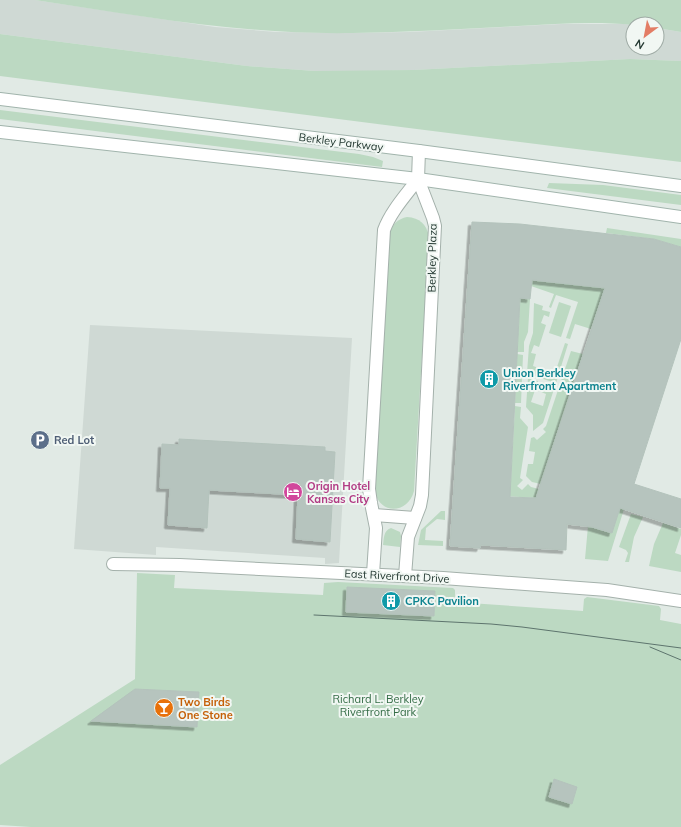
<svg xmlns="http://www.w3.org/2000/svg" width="681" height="827" font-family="Mulish,sans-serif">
  <defs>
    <filter id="shadow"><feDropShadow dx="-3.5" dy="3.5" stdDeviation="0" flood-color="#0004"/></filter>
  </defs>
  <rect width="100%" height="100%" fill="#e1eae5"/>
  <!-- built -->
  <g fill="#cfd9d4">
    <path d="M 0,0 L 35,0 L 215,27 L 276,32 L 351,33 L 410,32 L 562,24 L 624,24 L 633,25 L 633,48 L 657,48 L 657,28 L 681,32 L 681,61 L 630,59 L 413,70 L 362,72 L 315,71 L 247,66 L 0,34 Z"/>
    <path d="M 90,325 L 352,338 L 339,563 L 325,564 L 325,558 L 156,547 L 156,555 L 74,549 Z"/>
  </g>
  <!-- green -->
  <g fill="#bcd9c2">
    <path d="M 35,0 L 681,0 L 681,32 L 657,28 L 657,24 L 633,24 L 633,25 C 595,21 556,24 518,26 C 463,29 408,32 353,33 C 245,35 140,16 35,0 Z"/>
    <path d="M 0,34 L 247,66 L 315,71 L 413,70 L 630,59 L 681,61 L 681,162 L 401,127 L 0,76 Z"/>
    <path d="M 0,110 L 359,154 L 373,157 L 383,161 L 382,167 L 0,119 Z"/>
    <path d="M 549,183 L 603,185 L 681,195 L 681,205 L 547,188 Z"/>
    <path d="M 407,217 C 420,218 426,224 429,236 L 414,491 C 408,514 380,515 375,492 L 390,231 C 394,223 398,219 407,217 Z"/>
    <path d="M 607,228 L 681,239 L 681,247 L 654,239 L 606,233 Z"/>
    <path d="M 532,278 L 586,286 L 601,283 L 608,292 L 601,300 L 591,329 L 575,324 L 570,339 L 566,338 L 578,302 L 556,295 L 551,308 L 549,307 L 554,294 L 531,286 Z"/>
    <path d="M 520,298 L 530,299 L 528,332 L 524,342 L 524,352 L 517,352 Z"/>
    <path d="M 559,302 L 571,306 L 561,337 L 549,333 Z"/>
    <path d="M 534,303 L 543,306 L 542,310 L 550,312 L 549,317 L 544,315 L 541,323 L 546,325 L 539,347 L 534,345 L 531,353 L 536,354 L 533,366 L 542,369 L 539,377 L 527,373 L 529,346 L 533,333 Z"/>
    <path d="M 565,343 L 568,344 L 556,383 L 543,379 L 546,370 L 555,373 Z"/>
    <path d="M 571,351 L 583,354 L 541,484 L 532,482 L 526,476 L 528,464 L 533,464 L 535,452 L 529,451 L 531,438 L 534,437 L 537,440 L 546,432 L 543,429 L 546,426 Z"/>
    <path d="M 517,354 L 523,355 L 521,403 L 515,403 Z"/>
    <path d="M 528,378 L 538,381 L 531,402 L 543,406 L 546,394 L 539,391 L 542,382 L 555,386 L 543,423 L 533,431 L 533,415 L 526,407 Z"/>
    <path d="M 515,406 L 521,407 L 520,418 L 528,427 L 520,478 L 523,480 L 517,486 L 522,490 L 528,484 L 531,487 L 539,489 L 536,498 L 505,496 L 511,479 Z"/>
    <path d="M 620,508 L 624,509 L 608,561 L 585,559 L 588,526 L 611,533 Z"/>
    <path d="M 441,511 L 445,511 L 445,520 L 437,519 L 426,528 L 425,540 L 443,541 L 443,546 L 418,545 L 421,530 Z"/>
    <path d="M 631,514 L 643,517 L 634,537 L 629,562 L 625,562 L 628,553 L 626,550 L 619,547 Z"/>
    <path d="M 663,523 L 681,529 L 681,535 L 675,553 L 681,555 L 681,572 L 649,566 L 654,544 Z"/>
    <path d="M 391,528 L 400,532 L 401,536 L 400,547 L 383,545 C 384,539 383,531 391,528 Z"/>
    <path d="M 137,573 L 175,575 L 174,588 L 323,595 L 324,583 L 338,582 L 453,588 L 455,590 L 455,602 L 583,611 L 584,599 L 587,597 L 659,606 L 661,609 L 660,620 L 681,624 L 681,827 L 31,827 L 0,825 L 0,765 L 135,679 Z"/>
  </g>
  <!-- building -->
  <g fill="#b6c4be" stroke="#b4c3bc" fill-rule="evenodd" filter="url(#shadow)">
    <path d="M 472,222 L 520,224 L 654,239 L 681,247 L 681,339 L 634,484 L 681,499 L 681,528 L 620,508 L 612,533 L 592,527 L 567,524 L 566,550 L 481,545 L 480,548 L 450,546 ZM 532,280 L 605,288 L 536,498 L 510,497 L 520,298 L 530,299 Z"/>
    <path d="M 179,439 L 325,447 L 325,451 L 335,452 L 330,542 L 296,539 L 298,495 L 209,490 L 207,528 L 168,525 L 170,488 L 160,488 L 162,444 L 179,445 Z"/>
    <path d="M 347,587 L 435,591 L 434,616 L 346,612 Z"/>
    <path d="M 135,689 L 199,692 L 197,727 L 91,721 Z"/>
    <path d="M 554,779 L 577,787 L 572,804 L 549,797 Z"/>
  </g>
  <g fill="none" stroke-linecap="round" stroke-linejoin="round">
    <defs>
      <g id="street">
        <path d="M 418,179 L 419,151"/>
        <path d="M 374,515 L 415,518"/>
        <path d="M 113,564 L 180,565 L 443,578 L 607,590 L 681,601"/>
        <path d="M 373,574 L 376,528 L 371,503 L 369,489 L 384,230 C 391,211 406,195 418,179 L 433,218 L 435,226 L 422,495 L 420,506 L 408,537 L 405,576"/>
      </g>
      <g id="secondary">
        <path d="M 0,99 L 419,151 L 681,186"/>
        <path d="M 0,132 L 418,179 L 681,217"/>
      </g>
    </defs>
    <!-- street casing -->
    <use href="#street" stroke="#a4b1ab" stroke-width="14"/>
    <!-- secondary casing -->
    <use href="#secondary" stroke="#a1b4ac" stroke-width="14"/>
    <!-- street -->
    <use href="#street" stroke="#fff" stroke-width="12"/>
    <!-- secondary -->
    <use href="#secondary" stroke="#fff" stroke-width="12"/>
    <!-- tram -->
    <g stroke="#5d746d" stroke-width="1">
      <path d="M 314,615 L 491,624 L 522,627 L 681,648"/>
      <path d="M 650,647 L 681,660"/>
    </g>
  </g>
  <!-- icons -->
  <defs>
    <symbol id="building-disc" viewBox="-11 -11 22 22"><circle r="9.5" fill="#0f9aa8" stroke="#f1f7f3"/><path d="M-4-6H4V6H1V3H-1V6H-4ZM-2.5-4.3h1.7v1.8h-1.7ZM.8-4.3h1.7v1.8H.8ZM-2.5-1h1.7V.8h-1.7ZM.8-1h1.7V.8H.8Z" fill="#fff"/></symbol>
    <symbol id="parking-disc" viewBox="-11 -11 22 22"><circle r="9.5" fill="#5c6f8a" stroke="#f1f7f3"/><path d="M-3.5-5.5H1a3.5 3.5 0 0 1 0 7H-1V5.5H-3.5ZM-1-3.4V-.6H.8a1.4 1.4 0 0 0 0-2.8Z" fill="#fff"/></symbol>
    <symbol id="hotel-disc" viewBox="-11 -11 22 22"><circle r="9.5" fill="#d1479c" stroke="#f1f7f3"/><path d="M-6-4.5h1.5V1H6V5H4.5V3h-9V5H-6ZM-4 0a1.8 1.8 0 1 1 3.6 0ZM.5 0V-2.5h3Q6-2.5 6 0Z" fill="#fff"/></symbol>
    <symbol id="bar-disc" viewBox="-11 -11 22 22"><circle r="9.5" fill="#e8710a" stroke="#f1f7f3"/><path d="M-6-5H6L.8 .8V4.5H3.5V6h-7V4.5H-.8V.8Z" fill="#fff"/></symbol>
  </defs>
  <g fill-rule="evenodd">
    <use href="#building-disc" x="478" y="368" width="22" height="22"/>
    <use href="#parking-disc" x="29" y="429" width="22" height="22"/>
    <use href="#hotel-disc" x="282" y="481" width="22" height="22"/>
    <use href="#building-disc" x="380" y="590" width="22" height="22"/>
    <use href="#bar-disc" x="153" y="697" width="22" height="22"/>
  </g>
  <g text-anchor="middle" stroke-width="4" stroke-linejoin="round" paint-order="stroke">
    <!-- street labels -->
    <g font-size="11" fill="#233831" stroke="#f1f7f3">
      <text transform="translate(341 142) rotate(7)" y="4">Berkley Parkway</text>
      <text transform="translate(432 258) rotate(-89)" y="4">Berkley Plaza</text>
      <text transform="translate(397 576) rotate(3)" y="4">East Riverfront Drive</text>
    </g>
    <!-- culture labels -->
    <g font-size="11" font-weight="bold" fill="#0d838f" stroke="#f1f7f3" text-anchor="start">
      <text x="503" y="377">Union Berkley<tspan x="503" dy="13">Riverfront Apartment</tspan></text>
      <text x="405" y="605">CPKC Pavilion</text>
    </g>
    <!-- service labels -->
    <g font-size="11" font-weight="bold" fill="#4e5e75" stroke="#f1f7f3" text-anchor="start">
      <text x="54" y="444">Red Lot</text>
    </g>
    <!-- hotel labels -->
    <g font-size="11" font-weight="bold" fill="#b23c85" stroke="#f1f7f3" text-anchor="start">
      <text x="307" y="490">Origin Hotel<tspan x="307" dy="13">Kansas City</tspan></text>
    </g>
    <!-- park labels -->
    <g font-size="11" fill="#326b44" stroke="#f1f7f3">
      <text x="378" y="703">Richard L. Berkley<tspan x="378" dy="13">Riverfront Park</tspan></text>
    </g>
    <!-- food labels -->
    <g font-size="11" font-weight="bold" fill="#c56008" stroke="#f1f7f3" text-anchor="start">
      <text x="178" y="706">Two Birds<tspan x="178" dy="13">One Stone</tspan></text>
    </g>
  </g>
  <!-- north arrow -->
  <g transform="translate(645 36) rotate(212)"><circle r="19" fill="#f1f7f3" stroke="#9faba5"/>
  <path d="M0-3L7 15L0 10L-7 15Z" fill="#e37d65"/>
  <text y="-6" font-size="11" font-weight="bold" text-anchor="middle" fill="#233831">N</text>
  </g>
</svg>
